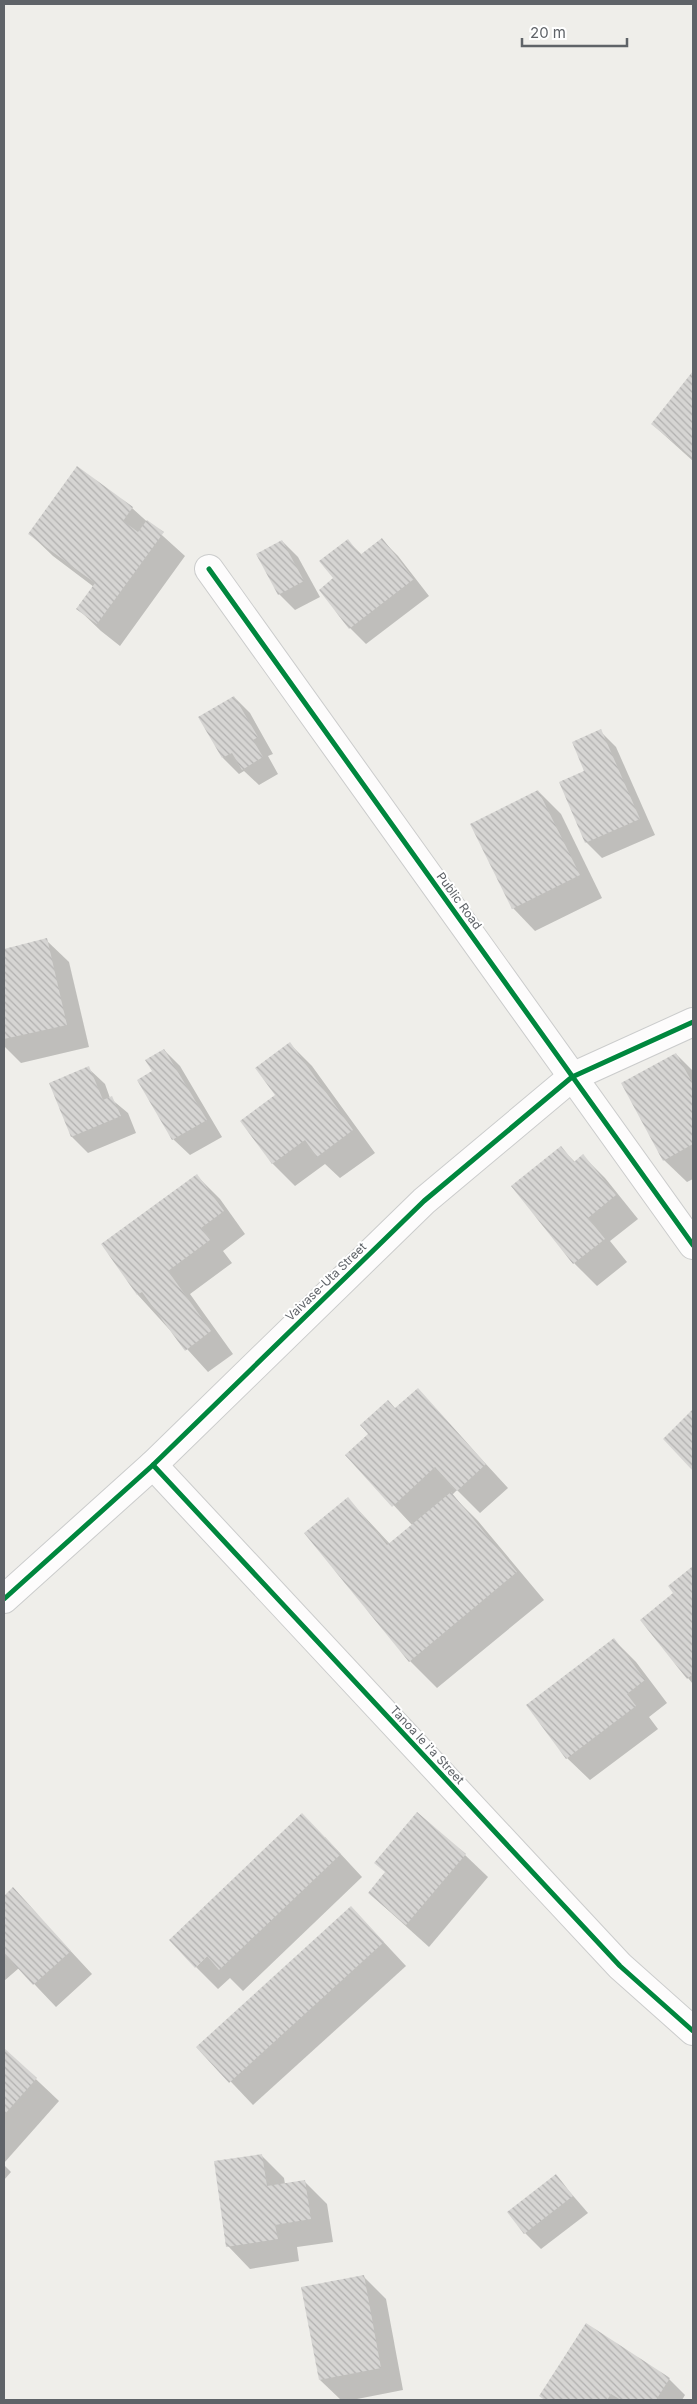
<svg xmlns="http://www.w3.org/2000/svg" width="697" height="2404" font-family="Inter,sans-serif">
  <defs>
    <pattern id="building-back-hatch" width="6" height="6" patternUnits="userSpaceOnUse" patternTransform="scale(1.25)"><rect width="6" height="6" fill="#d6d5d3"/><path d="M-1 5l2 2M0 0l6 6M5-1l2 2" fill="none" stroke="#b1b0af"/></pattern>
  </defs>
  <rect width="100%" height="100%" fill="#efeeea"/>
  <!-- shadow -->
  <g fill="#0003">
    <path d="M 693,373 L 693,461 L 652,424 Z"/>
    <path d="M 132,508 L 185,556 L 120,646 L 101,631 L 78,609 L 94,587 L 53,556 L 30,534 Z"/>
    <path d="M 382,540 L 398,556 L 429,596 L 366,644 L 350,628 L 335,579 L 348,541 L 362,555 Z"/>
    <path d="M 282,541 L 298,557 L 320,597 L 295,610 L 279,594 Z"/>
    <path d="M 234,697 L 250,713 L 273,754 L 268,756 L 278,774 L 259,785 L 244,771 L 239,774 L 223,758 L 200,717 Z"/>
    <path d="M 600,731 L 616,747 L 655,835 L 602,858 L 586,842 L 586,771 Z"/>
    <path d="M 538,791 L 561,814 L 602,898 L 535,931 L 513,908 Z"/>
    <path d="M 46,940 L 69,962 L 89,1047 L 21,1063 L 4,1046 L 4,950 Z"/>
    <path d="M 290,1044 L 312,1066 L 375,1153 L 340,1178 L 325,1164 L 295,1186 L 273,1164 L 242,1121 L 277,1095 Z"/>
    <path d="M 164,1050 L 180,1066 L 222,1137 L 190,1155 L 173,1139 L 139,1081 L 154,1072 Z"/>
    <path d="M 676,1054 L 693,1071 L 693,1179 L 687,1182 L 664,1160 Z"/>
    <path d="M 88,1068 L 105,1084 L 110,1098 L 128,1113 L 136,1133 L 88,1153 L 72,1137 Z"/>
    <path d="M 561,1148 L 575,1162 L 583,1156 L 605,1178 L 638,1219 L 610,1241 L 627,1262 L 597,1286 L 574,1263 L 513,1186 Z"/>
    <path d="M 197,1176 L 220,1199 L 245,1234 L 223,1251 L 232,1263 L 190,1294 L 233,1354 L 208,1372 L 138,1295 L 103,1244 Z"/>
    <path d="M 418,1390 L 508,1488 L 480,1513 L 457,1490 L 452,1495 L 478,1521 L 544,1600 L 437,1688 L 410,1661 L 348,1499 L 390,1544 L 413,1526 L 347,1455 Z"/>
    <path d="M 693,1411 L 693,1469 L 664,1439 Z"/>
    <path d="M 693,1568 L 693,1684 L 688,1678 L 675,1593 Z"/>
    <path d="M 614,1640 L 636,1662 L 667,1703 L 649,1717 L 658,1729 L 590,1780 L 567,1758 Z"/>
    <path d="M 325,1837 L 362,1877 L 243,1991 L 230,1978 L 218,1989 L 196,1967 Z"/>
    <path d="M 465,1855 L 488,1877 L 429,1947 L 369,1893 Z"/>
    <path d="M 13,1889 L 92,1974 L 56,2007 L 19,1968 L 4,1981 L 4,1898 Z"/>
    <path d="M 351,1907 L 406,1966 L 253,2105 L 198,2047 Z"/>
    <path d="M 4,2049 L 59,2101 L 4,2163 Z"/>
    <path d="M 261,2155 L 284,2178 L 285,2184 L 305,2182 L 327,2204 L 333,2242 L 297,2247 L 299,2261 L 250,2269 L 228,2246 Z"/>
    <path d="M 4,2165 L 11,2172 L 4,2180 Z"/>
    <path d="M 556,2176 L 588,2213 L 541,2249 L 525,2233 Z"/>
    <path d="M 363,2276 L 386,2299 L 403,2390 L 352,2400 L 341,2400 L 320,2380 Z"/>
    <path d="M 587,2325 L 669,2379 L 685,2395 L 682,2400 L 545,2400 L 540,2396 Z"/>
  </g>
  <!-- building -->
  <g fill="url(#building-back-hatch)">
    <path d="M 693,371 L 693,458 L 651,424 Z"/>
    <path d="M 77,466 L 133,507 L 123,521 L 138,532 L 147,520 L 164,532 L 97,624 L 76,609 L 95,583 L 28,534 Z"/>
    <path d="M 382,538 L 414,579 L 349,629 L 319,590 L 333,578 L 319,561 L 348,539 L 360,555 Z"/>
    <path d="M 282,540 L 304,581 L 278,595 L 256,554 Z"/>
    <path d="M 234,696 L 258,737 L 253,740 L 263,757 L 242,770 L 232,753 L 222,758 L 198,717 Z"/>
    <path d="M 601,729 L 640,819 L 585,843 L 559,782 L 584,771 L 572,742 Z"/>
    <path d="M 538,790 L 580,875 L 512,909 L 470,824 Z"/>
    <path d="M 47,938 L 67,1025 L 4,1039 L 4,949 Z"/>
    <path d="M 290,1042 L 353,1130 L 317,1157 L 305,1140 L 272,1164 L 240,1121 L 275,1095 L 255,1068 Z"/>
    <path d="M 164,1049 L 207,1120 L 172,1140 L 137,1080 L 152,1071 L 145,1060 Z"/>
    <path d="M 676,1053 L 693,1084 L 693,1144 L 663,1161 L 621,1083 Z"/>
    <path d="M 89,1066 L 103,1100 L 112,1096 L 121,1116 L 71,1137 L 49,1083 Z"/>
    <path d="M 561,1146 L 574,1162 L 583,1154 L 616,1195 L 588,1218 L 605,1239 L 573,1264 L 511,1186 Z"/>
    <path d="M 197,1174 L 224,1211 L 201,1228 L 210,1240 L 168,1271 L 211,1331 L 185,1351 L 142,1292 L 137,1295 L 101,1244 Z"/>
    <path d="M 418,1388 L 486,1464 L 457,1491 L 435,1467 L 392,1507 L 345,1455 L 368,1434 L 360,1425 L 388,1400 L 395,1408 Z"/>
    <path d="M 693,1409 L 693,1471 L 663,1439 Z"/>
    <path d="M 451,1492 L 517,1572 L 409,1662 L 304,1533 L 348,1497 L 387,1545 Z"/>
    <path d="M 693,1566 L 693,1674 L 687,1679 L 640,1620 L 673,1593 L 668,1586 Z"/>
    <path d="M 614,1638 L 645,1680 L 627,1694 L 636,1706 L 566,1759 L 526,1705 Z"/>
    <path d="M 417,1812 L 466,1854 L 406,1925 L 368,1893 L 385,1872 L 374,1863 Z"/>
    <path d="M 302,1813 L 341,1854 L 219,1970 L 207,1956 L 195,1968 L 169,1940 Z"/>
    <path d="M 13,1887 L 71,1951 L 33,1985 L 4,1953 L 4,1896 Z"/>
    <path d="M 351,1906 L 384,1942 L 229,2083 L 196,2047 Z"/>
    <path d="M 4,2048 L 37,2078 L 4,2115 Z"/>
    <path d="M 262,2154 L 267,2186 L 305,2180 L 311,2219 L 275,2225 L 278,2239 L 226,2247 L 214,2161 Z"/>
    <path d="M 556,2174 L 573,2196 L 524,2234 L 507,2212 Z"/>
    <path d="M 364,2275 L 381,2368 L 319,2380 L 301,2287 Z"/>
    <path d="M 586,2323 L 670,2378 L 656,2400 L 621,2400 L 611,2394 L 607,2400 L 545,2400 L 539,2396 Z"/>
  </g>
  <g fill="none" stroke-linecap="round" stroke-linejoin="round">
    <defs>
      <g id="minor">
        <path d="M 209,569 L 693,1245"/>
        <path d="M 153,1465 L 620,1966 L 693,2031"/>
        <path d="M 4,1599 L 153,1465 L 424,1201 L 572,1077 L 693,1022"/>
      </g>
    </defs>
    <!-- minor casing -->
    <use href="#minor" stroke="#cbcccc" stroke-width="30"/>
    <!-- minor -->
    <use href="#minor" stroke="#fdfcfc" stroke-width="28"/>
    <defs>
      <g id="cycleway">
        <path d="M 209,569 L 693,1245"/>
        <path d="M 153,1465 L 620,1966 L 693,2031"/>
        <path d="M 4,1599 L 153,1465 L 424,1201 L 572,1077 L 693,1022"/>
      </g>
    </defs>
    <!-- cycleway casing -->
    <use href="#cycleway" stroke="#fff" stroke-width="8"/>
    <!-- cycleway -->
    <use href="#cycleway" stroke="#00873e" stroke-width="5"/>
  </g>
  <g text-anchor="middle" stroke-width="4" stroke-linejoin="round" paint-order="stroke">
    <!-- street labels -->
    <g font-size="12" fill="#5f6368" stroke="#fff">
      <text transform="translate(459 901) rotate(54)" y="4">Public Road</text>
      <text transform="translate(326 1282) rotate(-44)" y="4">Vaivase-Uta Street</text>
      <text transform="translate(427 1745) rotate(47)" y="4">Tanoa le i'a Street</text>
    </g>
  </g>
  <!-- border -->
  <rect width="697" height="2404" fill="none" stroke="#5f6368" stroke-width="10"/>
  <!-- scale -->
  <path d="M522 38v8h105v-8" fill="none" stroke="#5f6368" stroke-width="2.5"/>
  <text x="530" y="38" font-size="15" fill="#5f6368" stroke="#ffffff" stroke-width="4" paint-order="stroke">20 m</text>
</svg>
